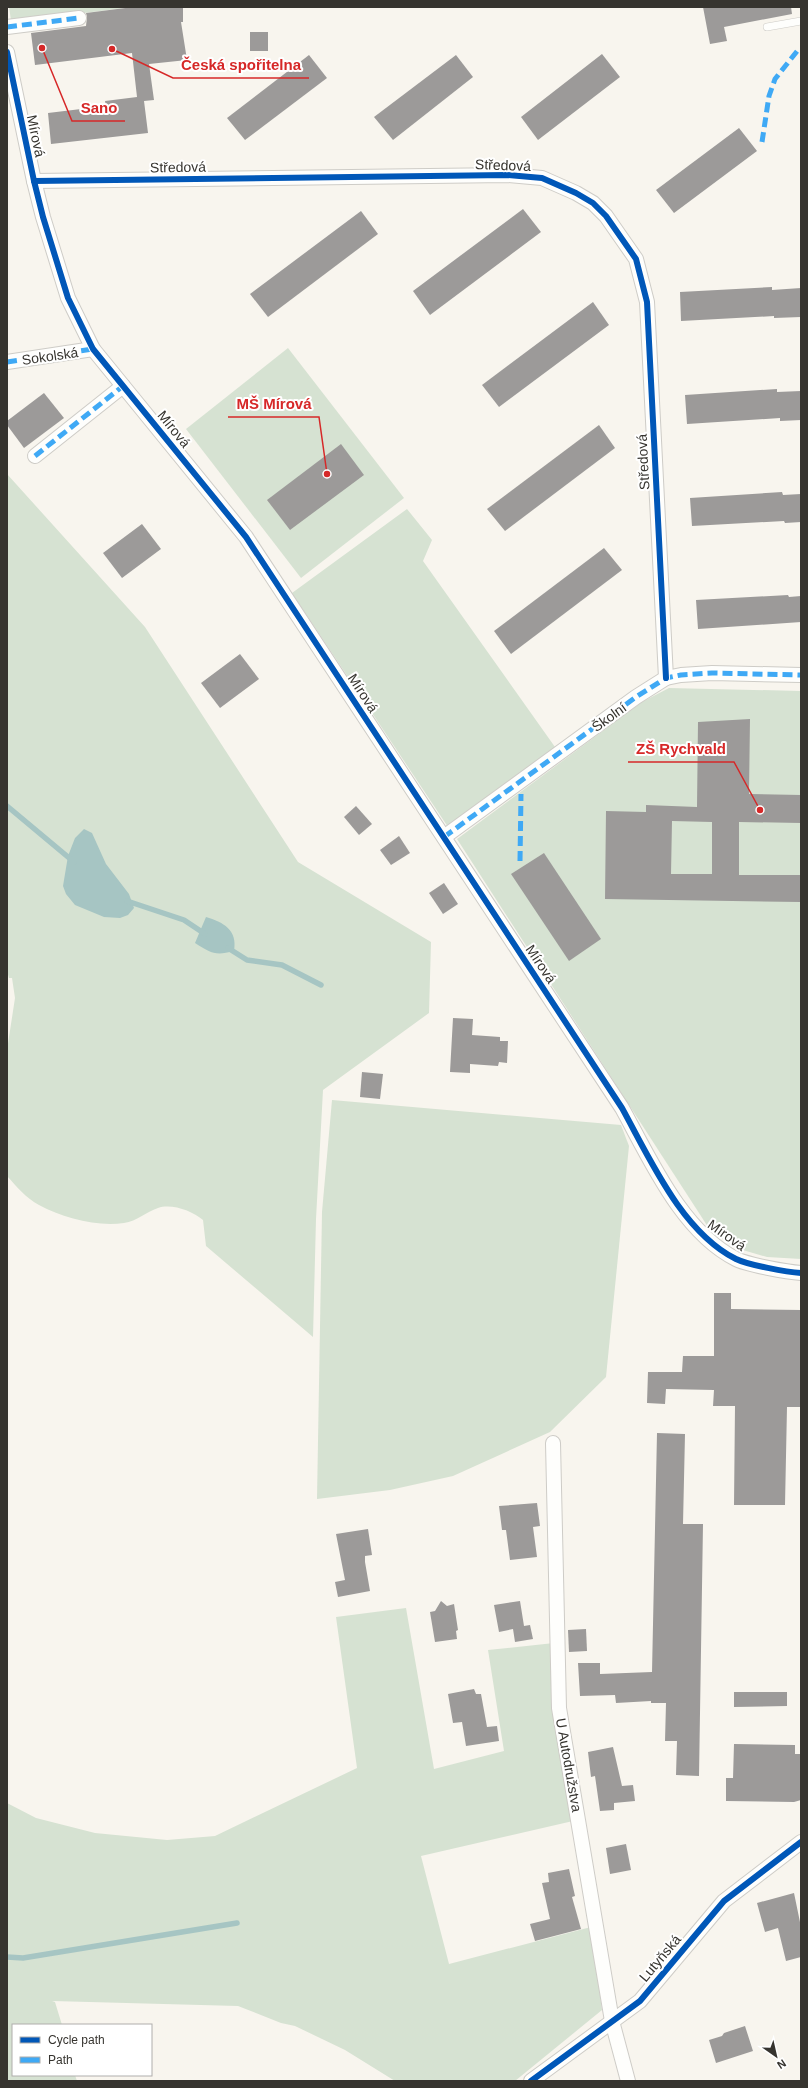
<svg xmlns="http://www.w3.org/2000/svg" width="808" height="2088" font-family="Helvetica,sans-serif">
  <rect width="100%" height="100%" fill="#f8f5ee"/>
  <!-- green -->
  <g fill="#d6e2d2">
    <path d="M 9,7 L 133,7 L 84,13 L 85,18 L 12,27 Z"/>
    <path d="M 288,348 L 404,498 L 301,578 L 186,429 Z"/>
    <path d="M 7,474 L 145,627 L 298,862 L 431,942 L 429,1013 L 323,1090 L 316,1219 L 313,1337 L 206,1246 L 203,1220 C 193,1211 171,1203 158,1208 C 146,1212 137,1221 124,1223 C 97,1227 63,1218 39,1205 C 26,1198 17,1187 7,1176 L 7,1050 L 15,998 L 12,978 L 9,978 L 7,971 Z"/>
    <path d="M 407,509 L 432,540 L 423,561 L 555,747 L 448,827 L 292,593 Z"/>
    <path d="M 669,688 L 801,691 L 801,1259 L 767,1257 L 736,1248 L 710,1230 L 457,839 L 642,702 Z"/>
    <path d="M 332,1100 L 621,1125 L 629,1146 L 606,1377 L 550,1432 L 453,1476 L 390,1490 L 317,1499 L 322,1212 Z"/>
    <path d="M 406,1608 L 434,1769 L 504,1751 L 488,1650 L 554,1643 L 573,1821 L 421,1856 L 449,1964 L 591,1927 L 602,2010 L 515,2081 L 395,2081 L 345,2050 L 295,2026 L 281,2023 L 238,2006 L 52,2001 L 55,2002 L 62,2025 L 13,2025 L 13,2075 L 75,2075 L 77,2081 L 7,2081 L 7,1803 L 36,1818 L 95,1833 L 167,1840 L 215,1836 L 357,1768 L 336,1617 Z"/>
  </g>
  <!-- water -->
  <g fill="#a6c5c3">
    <path d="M 84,829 L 92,833 L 106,864 L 129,894 L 134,908 L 128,915 L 120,918 L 104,917 L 75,905 L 66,894 L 63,886 L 68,856 L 75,838 Z"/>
    <path d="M 206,917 C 223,922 238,930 234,951 C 215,956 211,953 195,943 Z"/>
  </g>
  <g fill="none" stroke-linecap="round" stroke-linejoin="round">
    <!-- stream -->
    <g stroke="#a6c5c3" stroke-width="5.5">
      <path d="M 7,806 L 74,862"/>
      <path d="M 127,901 L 184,920 L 205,934"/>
      <path d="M 228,948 L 247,960 L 282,965 L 321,985"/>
      <path d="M 7,1957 L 23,1958 L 237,1923"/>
    </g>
  </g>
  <!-- building -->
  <g fill="#9c9a99" fill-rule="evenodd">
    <path d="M 133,7 L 183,7 L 183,22 L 181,22 L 187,60 L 149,64 L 154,100 L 144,101 L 148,133 L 51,144 L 48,113 L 106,106 L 105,101 L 137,97 L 132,53 L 35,65 L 31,33 L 86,26 L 87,17 L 86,13 Z"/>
    <path d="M 703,7 L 791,7 L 792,14 L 724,27 L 727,41 L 710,44 Z"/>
    <rect x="250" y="32" width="18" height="19"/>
    <path d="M 602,54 L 620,77 L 538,140 L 521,117 Z"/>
    <path d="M 309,55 L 327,78 L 245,140 L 227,118 Z"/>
    <path d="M 456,55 L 473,77 L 393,140 L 374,117 Z"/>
    <path d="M 739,128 L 757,151 L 674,213 L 656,190 Z"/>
    <path d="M 523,209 L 541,232 L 430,315 L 413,291 Z"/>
    <path d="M 361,211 L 378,234 L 268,317 L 250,294 Z"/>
    <path d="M 772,287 L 772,290 L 801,288 L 801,317 L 774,318 L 774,316 L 681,321 L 680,292 Z"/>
    <path d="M 593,302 L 609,325 L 499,407 L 482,385 Z"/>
    <path d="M 777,389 L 777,392 L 801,391 L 801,420 L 780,421 L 780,418 L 687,424 L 685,395 Z"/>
    <path d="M 44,393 L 64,418 L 24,448 L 7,425 L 7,421 Z"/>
    <path d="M 599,425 L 615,448 L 505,531 L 487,509 Z"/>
    <path d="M 341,444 L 364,475 L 290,530 L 267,500 Z"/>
    <path d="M 782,492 L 783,495 L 801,494 L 801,522 L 785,523 L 784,521 L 692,526 L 690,498 Z"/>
    <path d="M 142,524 L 161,549 L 122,578 L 103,553 Z"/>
    <path d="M 604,548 L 622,570 L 511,654 L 494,631 Z"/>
    <path d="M 788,595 L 789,597 L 801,596 L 801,622 L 698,629 L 696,600 Z"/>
    <path d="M 240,654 L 259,679 L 220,708 L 201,683 Z"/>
    <path d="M 750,719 L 749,794 L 801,795 L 801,823 L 739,822 L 739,875 L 801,875 L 801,902 L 605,899 L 606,811 L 646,812 L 646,805 L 697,807 L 698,722 ZM 672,821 L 712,822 L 712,874 L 671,874 Z"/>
    <path d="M 356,806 L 372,824 L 359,835 L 344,817 Z"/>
    <path d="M 399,836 L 410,853 L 391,865 L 380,850 Z"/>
    <path d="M 544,853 L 601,939 L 569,961 L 511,874 Z"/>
    <path d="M 444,883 L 458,904 L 443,914 L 429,893 Z"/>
    <path d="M 453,1018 L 473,1019 L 472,1035 L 500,1037 L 500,1041 L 508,1041 L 507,1063 L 499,1062 L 498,1066 L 470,1064 L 470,1073 L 450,1072 Z"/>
    <path d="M 362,1072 L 383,1074 L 380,1099 L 360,1097 Z"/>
    <path d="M 714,1293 L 731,1293 L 731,1309 L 801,1310 L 801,1407 L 787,1407 L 785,1505 L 734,1505 L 735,1406 L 713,1406 L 714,1390 L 666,1389 L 665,1404 L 647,1403 L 648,1372 L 682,1372 L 683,1356 L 714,1356 Z"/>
    <path d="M 657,1433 L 685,1434 L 683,1524 L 703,1524 L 699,1776 L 676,1775 L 677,1741 L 665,1741 L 666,1703 L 651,1703 L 651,1701 L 616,1703 L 615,1695 L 580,1696 L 578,1663 L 600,1663 L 600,1674 L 652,1672 Z"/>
    <path d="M 537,1503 L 540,1526 L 533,1527 L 537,1557 L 510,1560 L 506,1530 L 502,1530 L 499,1506 Z"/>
    <path d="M 368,1529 L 372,1555 L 365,1556 L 365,1562 L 370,1591 L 338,1597 L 335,1582 L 345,1580 L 336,1534 Z"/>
    <path d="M 441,1601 L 447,1606 L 454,1604 L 458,1630 L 456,1631 L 457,1639 L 435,1642 L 430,1612 L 435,1611 Z"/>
    <path d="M 520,1601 L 524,1626 L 530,1625 L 533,1639 L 515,1642 L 513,1629 L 499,1632 L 494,1605 Z"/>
    <path d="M 586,1629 L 587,1651 L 569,1652 L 568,1630 Z"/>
    <path d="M 474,1689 L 476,1694 L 481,1694 L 487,1727 L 497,1726 L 499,1741 L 466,1746 L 462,1722 L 453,1723 L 448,1694 Z"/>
    <path d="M 734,1692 L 787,1692 L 787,1706 L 734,1707 Z"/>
    <path d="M 734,1744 L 795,1745 L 795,1754 L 801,1754 L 801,1800 L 794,1802 L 726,1801 L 726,1778 L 733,1778 Z"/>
    <path d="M 613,1747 L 622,1786 L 633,1785 L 635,1801 L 614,1803 L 614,1810 L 600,1811 L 595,1776 L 591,1777 L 588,1752 Z"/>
    <path d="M 626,1844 L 631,1870 L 610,1874 L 606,1848 Z"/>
    <path d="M 569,1869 L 575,1896 L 572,1897 L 581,1929 L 535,1941 L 530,1924 L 550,1919 L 542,1883 L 549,1882 L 548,1873 Z"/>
    <path d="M 794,1893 L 801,1927 L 801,1957 L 786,1961 L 778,1928 L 765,1932 L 757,1903 Z"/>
    <path d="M 745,2026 L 753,2051 L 716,2063 L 709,2040 L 722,2036 L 724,2033 Z"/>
  </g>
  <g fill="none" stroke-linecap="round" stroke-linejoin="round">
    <defs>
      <path id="lane" d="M 767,27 L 801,21"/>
      <g id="street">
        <path d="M 7,27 L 79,18"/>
        <path d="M 7,52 L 34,181 L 43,217 L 68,298 L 93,349 L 246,537 L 622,1108 C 650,1159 682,1232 736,1259 C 748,1265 787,1272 801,1273"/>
        <path d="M 34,181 L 507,175 L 542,178 L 576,193 L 593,203 L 606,216 L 636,259 L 647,302 L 666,678"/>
        <path d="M 7,362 L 93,349"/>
        <path d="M 35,456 L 123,386"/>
        <path d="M 444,837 L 636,697 L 666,678 L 681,675 L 712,673 L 801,675"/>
        <path d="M 553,1443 L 559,1708 L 612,2021 L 628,2081"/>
        <path d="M 531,2081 L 640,2001 L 724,1901 L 801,1842"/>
      </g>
    </defs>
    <!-- lane casing -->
    <use href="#lane" stroke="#ceccc7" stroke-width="8"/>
    <!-- street casing -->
    <use href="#street" stroke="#ceccc7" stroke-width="16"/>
    <!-- lane -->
    <use href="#lane" stroke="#fefefc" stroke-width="7"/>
    <!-- street -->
    <use href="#street" stroke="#fefefc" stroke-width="14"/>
    <!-- quiet -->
    <g stroke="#3fa9f5" stroke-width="5" stroke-dasharray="10 5" stroke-linecap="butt">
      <path d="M 7,27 L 79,18"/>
      <path d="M 762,142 L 769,96 L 775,79 L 798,50"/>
      <path d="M 7,362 L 93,349"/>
      <path d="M 35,456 L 123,386"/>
      <path d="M 444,837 L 636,697 L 666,678 L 681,675 L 712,673 L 801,675"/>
      <path d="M 520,861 L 521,794"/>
    </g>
    <defs>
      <g id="cycleway">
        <path d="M 7,52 L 34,181 L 43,217 L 68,298 L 93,349 L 246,537 L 622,1108 C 650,1159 682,1232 736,1259 C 748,1265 787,1272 801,1273"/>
        <path d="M 34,181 L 507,175 L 542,178 L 576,193 L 593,203 L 606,216 L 636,259 L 647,302 L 666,678"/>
        <path d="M 531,2081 L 640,2001 L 724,1901 L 801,1842"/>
      </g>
    </defs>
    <!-- cycleway casing -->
    <use href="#cycleway" stroke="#fff" stroke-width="8"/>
    <!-- cycleway -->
    <use href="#cycleway" stroke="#0057b8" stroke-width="6"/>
  </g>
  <g text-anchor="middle" stroke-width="4" stroke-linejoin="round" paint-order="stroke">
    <!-- street labels -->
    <g font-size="14" fill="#36342f" stroke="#fff">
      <text transform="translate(36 136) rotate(78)" y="5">Mírová</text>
      <text transform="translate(503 165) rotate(2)" y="5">Středová</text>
      <text transform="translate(178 167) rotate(-1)" y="5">Středová</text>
      <text transform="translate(50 356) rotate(-8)" y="5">Sokolská</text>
      <text transform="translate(174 429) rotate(51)" y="5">Mírová</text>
      <text transform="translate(643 462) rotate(-93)" y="5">Středová</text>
      <text transform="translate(363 693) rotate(57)" y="5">Mírová</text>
      <text transform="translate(609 717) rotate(-36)" y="5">Školní</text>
      <text transform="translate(541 964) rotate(56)" y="5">Mírová</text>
      <text transform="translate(727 1235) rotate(35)" y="5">Mírová</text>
      <text transform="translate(569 1765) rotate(80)" y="5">U Autodružstva</text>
      <text transform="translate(660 1958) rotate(-50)" y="5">Lutyňská</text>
    </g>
  </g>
  <!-- callouts -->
  <path fill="none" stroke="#d62828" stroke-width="1.5" d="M112 49L173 78H309M42 48L72 121H125M327 474L319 417H228M760 810L734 762H628"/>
  <g fill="#d62828" stroke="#fff" stroke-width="1.5">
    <circle cx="112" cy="49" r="4"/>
    <circle cx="42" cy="48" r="4"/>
    <circle cx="327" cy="474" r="4"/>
    <circle cx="760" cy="810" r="4"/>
  </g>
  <g font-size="15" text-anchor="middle" font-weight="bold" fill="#d62828" stroke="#fff" stroke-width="4" stroke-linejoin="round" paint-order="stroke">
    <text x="241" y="70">Česká spořitelna</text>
    <text x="99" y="113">Sano</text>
    <text x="274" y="409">MŠ Mírová</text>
    <text x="681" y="754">ZŠ Rychvald</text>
  </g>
  <!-- border -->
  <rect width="808" height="2088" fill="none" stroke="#36342f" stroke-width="16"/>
  <!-- legend -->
  <rect x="12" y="2024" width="140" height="52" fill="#ffffff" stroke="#afaeac"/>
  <rect x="20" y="2037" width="20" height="6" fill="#0057b8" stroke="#afaeac"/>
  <text x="48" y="2044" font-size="12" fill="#36342f">Cycle path</text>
  <rect x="20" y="2057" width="20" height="6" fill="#3fa9f5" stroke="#afaeac"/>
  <text x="48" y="2064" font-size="12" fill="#36342f">Path</text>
  <!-- north arrow -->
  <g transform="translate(776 2056) rotate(146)" stroke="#ffffff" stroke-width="3" paint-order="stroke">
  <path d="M0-3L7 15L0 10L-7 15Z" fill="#36342f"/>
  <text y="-6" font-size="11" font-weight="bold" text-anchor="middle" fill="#36342f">N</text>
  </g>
</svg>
